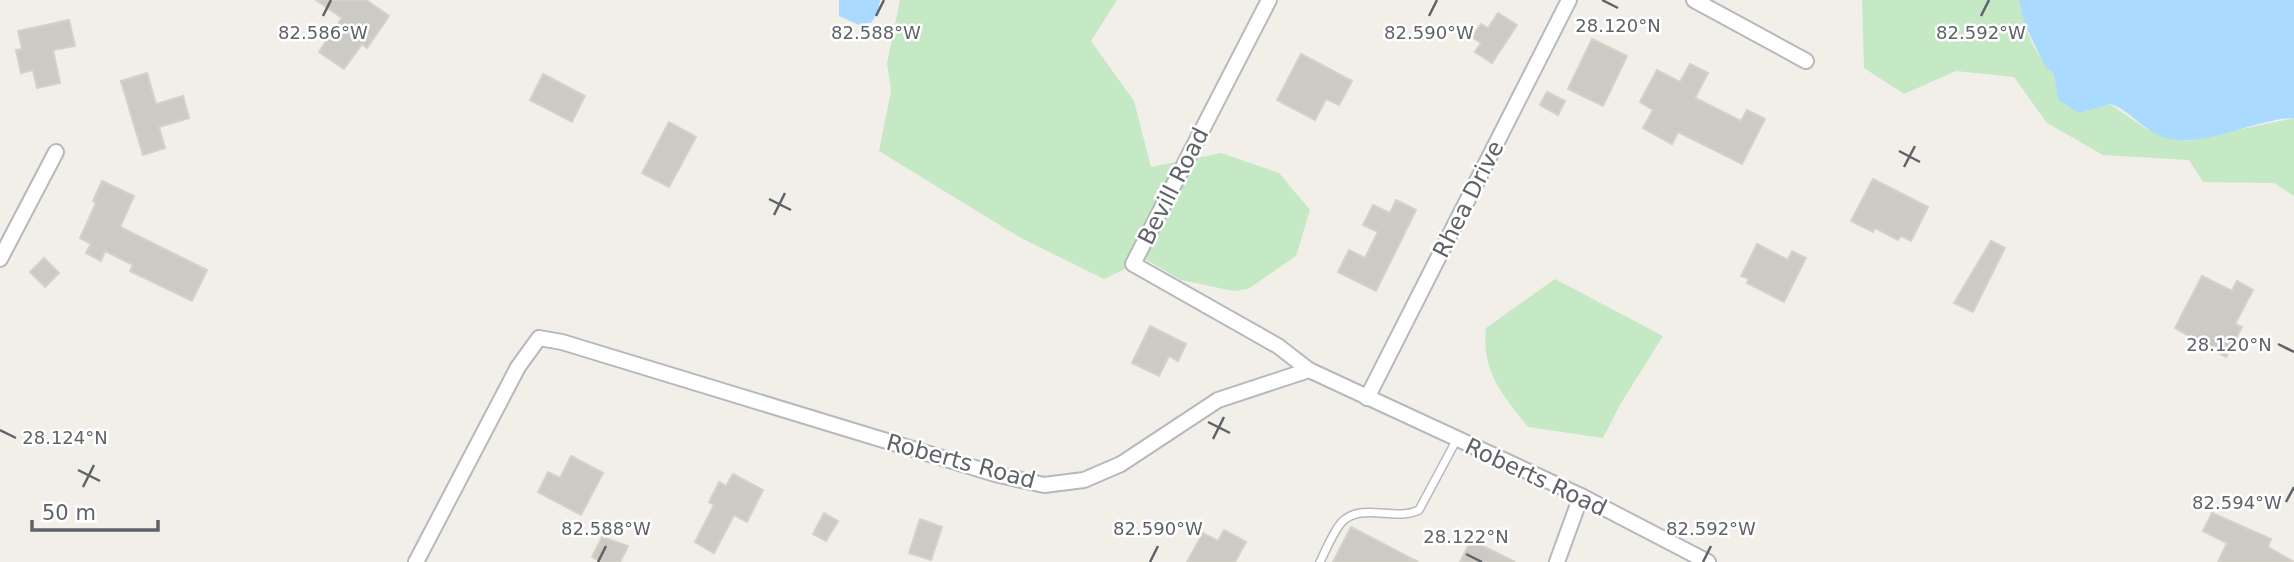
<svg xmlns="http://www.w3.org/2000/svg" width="2294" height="562" font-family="'DejaVu Sans',sans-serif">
  <rect width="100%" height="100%" fill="#f1efe8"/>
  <!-- green -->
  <g fill="#c5e8c5">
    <path d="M 900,0 L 1117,0 L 1091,41 L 1134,101 L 1151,167 L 1176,162 L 1125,260 L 1127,268 L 1104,279 L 1021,238 L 879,151 L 891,91 L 887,63 Z"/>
    <path d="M 1862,0 L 2019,0 C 2032,65 2053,74 2105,106 L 2110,104 L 2148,130 L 2186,141 L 2294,118 L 2294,196 L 2274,183 L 2203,182 L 2189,160 L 2103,155 L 2047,123 L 2014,77 L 1956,71 L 1904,94 L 1864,68 Z"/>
    <path d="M 1221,153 L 1279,173 L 1310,210 L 1296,256 L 1248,289 L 1234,291 L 1181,280 L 1145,259 L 1197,158 Z"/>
    <path d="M 1555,279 L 1663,336 L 1621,403 L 1603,438 L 1528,427 C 1502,394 1481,371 1486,328 Z"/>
  </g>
  <!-- water -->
  <g fill="#aadaff">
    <path d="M 839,0 L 880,0 L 878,12 L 871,23 L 859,25 L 839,16 Z"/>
    <path d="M 2019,0 L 2294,0 L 2294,118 C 2254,119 2204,149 2166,138 C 2144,132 2131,111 2111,104 L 2079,113 L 2058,100 L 2054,74 L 2045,66 L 2024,23 Z"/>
  </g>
  <!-- building -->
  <g fill="#cccac5" stroke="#d6d1c6" stroke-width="2">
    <path d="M 316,0 L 366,0 L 389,16 L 367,48 L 362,44 L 344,69 L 319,52 L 342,18 Z"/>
    <path d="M 1498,13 L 1517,25 L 1492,63 L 1475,52 L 1481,43 L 1472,37 L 1481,24 L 1488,28 Z"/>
    <path d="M 69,20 L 75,46 L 53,50 L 60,83 L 37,88 L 33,70 L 21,73 L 16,50 L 22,49 L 18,31 Z"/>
    <path d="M 1592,39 L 1627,56 L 1603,106 L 1568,89 Z"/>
    <path d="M 1301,54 L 1352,81 L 1339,105 L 1326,99 L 1315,120 L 1277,100 Z"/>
    <path d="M 1690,64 L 1708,73 L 1695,98 L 1741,121 L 1747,110 L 1765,119 L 1742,164 L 1678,132 L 1672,144 L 1643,128 L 1653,110 L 1640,102 L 1657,70 L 1680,82 Z"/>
    <path d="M 147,73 L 156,104 L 183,96 L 189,118 L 159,127 L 165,148 L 143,155 L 121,81 Z"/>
    <path d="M 543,74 L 585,96 L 572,122 L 530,100 Z"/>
    <path d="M 1547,92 L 1565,101 L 1558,115 L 1540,105 Z"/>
    <path d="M 669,122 L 696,137 L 669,187 L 642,173 Z"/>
    <path d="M 1873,179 L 1928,207 L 1911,241 L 1901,236 L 1898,240 L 1875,228 L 1873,232 L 1851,221 Z"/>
    <path d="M 102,181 L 134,196 L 120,227 L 207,270 L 192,301 L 130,271 L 133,265 L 105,251 L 101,261 L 86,253 L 91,244 L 80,238 L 96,203 L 93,201 Z"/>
    <path d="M 1396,200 L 1416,210 L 1376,291 L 1338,272 L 1349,250 L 1365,258 L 1378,232 L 1363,225 L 1373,205 L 1390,213 Z"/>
    <path d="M 1991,241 L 2005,248 L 1973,312 L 1954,303 Z"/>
    <path d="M 1757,244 L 1788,260 L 1792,251 L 1806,258 L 1784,302 L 1747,283 L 1749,279 L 1741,276 Z"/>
    <path d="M 44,258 L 59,273 L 45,287 L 30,272 Z"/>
    <path d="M 2202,276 L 2232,291 L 2237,281 L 2253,290 L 2235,324 L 2242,327 L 2226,357 L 2175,328 Z"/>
    <path d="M 1150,326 L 1186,344 L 1178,361 L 1169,356 L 1159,376 L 1132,363 Z"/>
    <path d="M 571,456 L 603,473 L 581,515 L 538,492 L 548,472 L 560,478 Z"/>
    <path d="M 733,474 L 763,490 L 747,522 L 734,515 L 714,553 L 695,542 L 714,505 L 709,502 L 719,482 L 726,486 Z"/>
    <path d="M 824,513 L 838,521 L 826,541 L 813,534 Z"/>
    <path d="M 2212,513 L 2271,539 L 2268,547 L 2294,562 L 2218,562 L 2227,543 L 2203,531 Z"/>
    <path d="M 920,519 L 942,527 L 931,560 L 909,553 Z"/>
    <path d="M 1351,527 L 1418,562 L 1333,562 Z"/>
    <path d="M 1224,530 L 1246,542 L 1235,562 L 1187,562 L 1203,533 L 1218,541 Z"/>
    <path d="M 602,537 L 628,546 L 620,562 L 603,562 L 592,557 Z"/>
    <path d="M 1471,540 L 1515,562 L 1460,562 Z"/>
  </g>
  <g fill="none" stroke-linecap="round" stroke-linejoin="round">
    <defs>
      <path id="lane" d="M 1320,562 C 1326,550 1332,534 1341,523 C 1360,501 1395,522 1419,510 L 1457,439"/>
      <g id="street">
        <path d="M 1269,0 L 1133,264 L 1278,346 L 1309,370"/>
        <path d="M 1694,0 L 1806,61"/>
        <path d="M 0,259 L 56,152"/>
        <path d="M 1367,398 L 1569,0"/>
        <path d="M 416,562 L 518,367 L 539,338 L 562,342 L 995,474 L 1044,485 L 1084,480 L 1121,464 L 1218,400 L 1309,370 L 1581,496 L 1708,562"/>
        <path d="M 1557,562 L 1581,496"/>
      </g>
    </defs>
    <!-- lane casing -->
    <use href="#lane" stroke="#b5b8bc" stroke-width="10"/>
    <!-- street casing -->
    <use href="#street" stroke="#b5b8bc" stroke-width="18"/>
    <!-- lane -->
    <use href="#lane" stroke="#fff" stroke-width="7"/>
    <!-- street -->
    <use href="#street" stroke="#fff" stroke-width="14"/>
  </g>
  <!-- ticks -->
  <path fill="none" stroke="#5f6368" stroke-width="2.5" d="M 1602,0 L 1618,8M 323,16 L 331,0M 876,16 L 884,0M 1429,16 L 1437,0M 1981,16 L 1989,0M 1899,151 L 1920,162M 1904,167 L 1915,146M 769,199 L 791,210M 774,215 L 785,193M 2278,344 L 2294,352M 1208,422 L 1230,433M 0,430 L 16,438M 1213,439 L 1224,417M 78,470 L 100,481M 83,487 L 94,465M 2286,502 L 2294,487M 1466,554 L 1482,562M 598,562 L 606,546M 1150,562 L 1158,546M 1703,562 L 1711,546"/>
  <g text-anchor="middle" stroke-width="5" stroke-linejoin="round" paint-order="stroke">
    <!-- street labels -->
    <g font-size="23" fill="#5f6368" stroke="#fff">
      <text transform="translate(1173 186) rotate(-63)" y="8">Bevill Road</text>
      <text transform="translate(1468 199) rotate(-63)" y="8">Rhea Drive</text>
      <text transform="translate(961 461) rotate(15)" y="8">Roberts Road</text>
      <text transform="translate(1536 477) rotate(25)" y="8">Roberts Road</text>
    </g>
  </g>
  <g font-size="18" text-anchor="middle" fill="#5f6368" stroke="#fff" stroke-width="5" stroke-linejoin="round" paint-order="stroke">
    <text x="1618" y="32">28.120°N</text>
    <text x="323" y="39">82.586°W</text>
    <text x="876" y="39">82.588°W</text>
    <text x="1429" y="39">82.590°W</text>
    <text x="1981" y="39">82.592°W</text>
    <text x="2229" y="351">28.120°N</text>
    <text x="65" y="444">28.124°N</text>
    <text x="2237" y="509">82.594°W</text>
    <text x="606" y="535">82.588°W</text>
    <text x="1158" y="535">82.590°W</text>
    <text x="1711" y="535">82.592°W</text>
    <text x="1466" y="543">28.122°N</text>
  </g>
  <!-- scale -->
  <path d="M32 520v10h126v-10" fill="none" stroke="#5f6368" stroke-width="3.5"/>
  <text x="42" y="520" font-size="21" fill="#5f6368" stroke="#ffffff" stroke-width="5" paint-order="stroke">50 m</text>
</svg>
